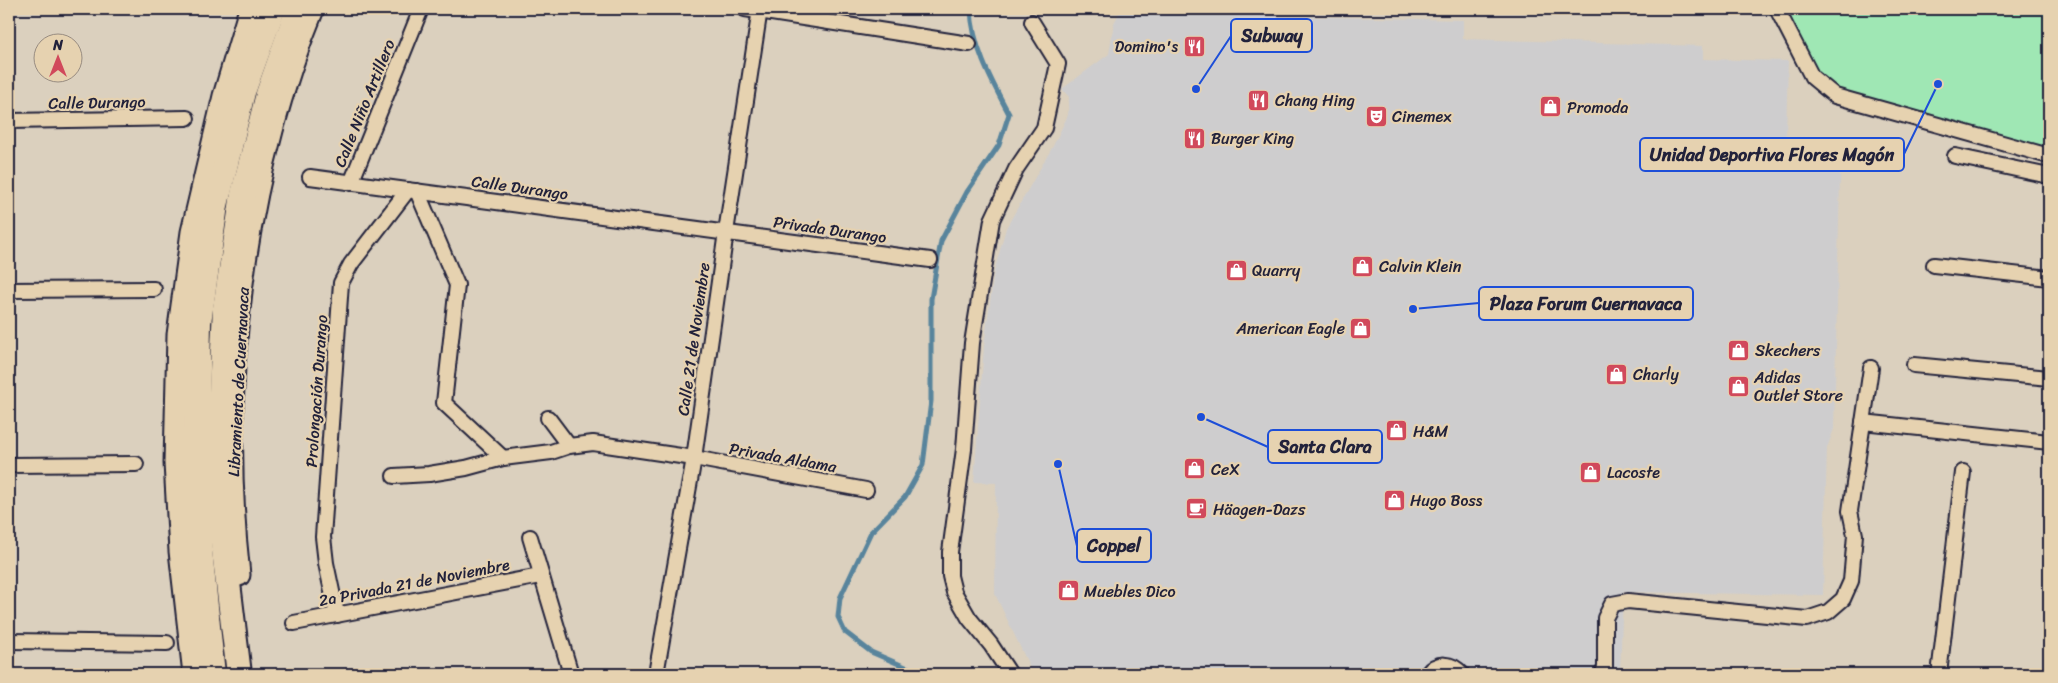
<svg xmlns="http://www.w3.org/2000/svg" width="2058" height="683" font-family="Sriracha,sans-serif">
  <rect width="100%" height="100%" fill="#dbd0be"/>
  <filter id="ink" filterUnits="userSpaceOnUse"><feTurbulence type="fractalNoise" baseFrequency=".02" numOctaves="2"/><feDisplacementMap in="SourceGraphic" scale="10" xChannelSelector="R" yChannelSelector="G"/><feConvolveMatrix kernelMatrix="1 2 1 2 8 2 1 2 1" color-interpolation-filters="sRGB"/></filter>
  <g filter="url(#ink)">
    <!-- built -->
    <path fill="#cecdce" d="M 1136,9 L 1191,9 L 1193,14 L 1463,20 L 1463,39 L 1703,46 L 1703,59 L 1788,61 L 1786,137 L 1841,139 L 1834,429 L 1827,448 L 1823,595 L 1623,592 L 1620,674 L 1033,674 L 995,594 L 996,483 L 974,482 L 984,346 L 994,272 L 1006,228 L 1053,146 L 1068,115 L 1069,97 L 1062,89 L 1109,54 L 1114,23 L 1120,12 L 1135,12 Z"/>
    <!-- green -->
    <path fill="#9fe7b4" stroke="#608478" d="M 1782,9 L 2049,9 L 2049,154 L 1835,91 L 1817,77 Z"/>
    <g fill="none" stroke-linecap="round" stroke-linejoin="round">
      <!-- stream -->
      <path stroke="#58849c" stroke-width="5" d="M 922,674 L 871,652 L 845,632 L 838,617 L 840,598 L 871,532 L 905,497 L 923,465 L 931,401 L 931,299 L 941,241 L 967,192 L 999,145 L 1009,114 C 992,82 972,46 971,9"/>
      <defs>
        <g id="street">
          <path d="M 745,9 L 969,44"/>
          <path d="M 1777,9 L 1812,77 L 1835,96 L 2049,156"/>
          <path d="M 9,121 L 187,118"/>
          <path d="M 1955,156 L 2049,176"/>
          <path d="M 310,177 L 930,260"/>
          <path d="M 351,183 L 421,9"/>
          <path d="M 417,191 L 457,285 L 444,403 L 503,458"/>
          <path d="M 1934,265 L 2049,278"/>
          <path d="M 9,290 L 154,289"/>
          <path d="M 1914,365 L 2049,378"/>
          <path d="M 548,418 L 569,446"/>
          <path d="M 1863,422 L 2049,442"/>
          <path d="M 9,465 L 136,464"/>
          <path d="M 394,476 L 429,474 L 466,468 L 503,458 L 551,452 L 569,446 L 593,443 L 694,458 L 866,490"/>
          <path d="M 530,537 L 571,674"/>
          <path d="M 337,615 L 326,563 L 323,537 L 341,283 L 351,264 L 408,190"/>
          <path d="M 294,623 L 540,576"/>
          <path d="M 9,641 L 167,643"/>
          <path d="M 656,674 L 694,458 L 726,232 L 760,9"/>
          <path d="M 1010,674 L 991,645 L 969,618 L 954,592 L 950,576 L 950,552 L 964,449 L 972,343 L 992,220 L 1016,169 L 1044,128 L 1058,64 L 1032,22"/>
          <path d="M 1427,674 C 1437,661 1452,662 1462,674"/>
          <path d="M 1602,674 L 1605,668 L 1605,618 L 1612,604 L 1628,601 L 1807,619 L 1828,612 L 1843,599 L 1851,581 L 1855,535 L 1850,511 L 1871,368"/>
          <path d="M 1939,674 L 1963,472"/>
        </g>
        <g id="primary">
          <path d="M 239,575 C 218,390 242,181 313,9"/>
          <path d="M 194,674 L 180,551 L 175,463 L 178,335 L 192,232 L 224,96 L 250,9"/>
        </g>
        <g id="highway">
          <path d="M 213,674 L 200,550 L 196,461 L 199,322 L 216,205 L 243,92 L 273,9"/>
          <path d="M 239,674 L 223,542 L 218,455 L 225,308 L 243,194 L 268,94 L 298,9"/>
        </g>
      </defs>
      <!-- street casing -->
      <use href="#street" stroke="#22223b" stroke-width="18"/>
      <!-- primary casing -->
      <use href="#primary" stroke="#22223b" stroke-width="25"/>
      <!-- highway casing -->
      <use href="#highway" stroke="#22223b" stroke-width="28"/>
      <!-- street -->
      <use href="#street" stroke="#e6d2b0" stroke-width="14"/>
      <!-- primary -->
      <use href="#primary" stroke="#e6d2b0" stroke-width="21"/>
      <!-- highway -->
      <use href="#highway" stroke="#e6d2b0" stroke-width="24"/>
    </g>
  </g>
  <!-- icons -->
  <defs>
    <symbol id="restaurant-square" viewBox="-11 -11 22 22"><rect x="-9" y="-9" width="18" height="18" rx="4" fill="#d1495b" stroke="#e6d2b0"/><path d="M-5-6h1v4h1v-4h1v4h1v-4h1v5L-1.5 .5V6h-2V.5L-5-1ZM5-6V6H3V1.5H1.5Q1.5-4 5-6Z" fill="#fff"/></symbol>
    <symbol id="shop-square" viewBox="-11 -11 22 22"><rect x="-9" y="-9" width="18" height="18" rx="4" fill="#d1495b" stroke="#e6d2b0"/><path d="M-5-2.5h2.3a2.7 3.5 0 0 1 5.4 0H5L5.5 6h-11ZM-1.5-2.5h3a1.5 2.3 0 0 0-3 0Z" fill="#fff"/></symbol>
    <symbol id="theatre-square" viewBox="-11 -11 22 22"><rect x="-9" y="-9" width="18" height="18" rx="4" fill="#d1495b" stroke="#e6d2b0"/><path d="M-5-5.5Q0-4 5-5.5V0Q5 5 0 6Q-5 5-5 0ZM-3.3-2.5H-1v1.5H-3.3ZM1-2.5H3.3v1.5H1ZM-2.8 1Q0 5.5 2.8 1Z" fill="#fff"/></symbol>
    <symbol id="cafe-square" viewBox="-11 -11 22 22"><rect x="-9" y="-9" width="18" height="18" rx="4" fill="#d1495b" stroke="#e6d2b0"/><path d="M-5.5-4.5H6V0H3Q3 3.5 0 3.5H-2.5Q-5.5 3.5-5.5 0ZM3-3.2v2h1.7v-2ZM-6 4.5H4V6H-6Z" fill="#fff"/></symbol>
  </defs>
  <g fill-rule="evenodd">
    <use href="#restaurant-square" x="1182" y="34" width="25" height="25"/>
    <use href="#restaurant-square" x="1246" y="88" width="25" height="25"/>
    <use href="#shop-square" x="1538" y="94" width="25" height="25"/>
    <use href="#theatre-square" x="1364" y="104" width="25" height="25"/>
    <use href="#restaurant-square" x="1182" y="126" width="25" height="25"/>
    <use href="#shop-square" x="1350" y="254" width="25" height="25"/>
    <use href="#shop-square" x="1224" y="258" width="25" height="25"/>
    <use href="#shop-square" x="1348" y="316" width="25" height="25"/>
    <use href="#shop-square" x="1726" y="338" width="25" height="25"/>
    <use href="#shop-square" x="1604" y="362" width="25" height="25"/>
    <use href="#shop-square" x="1726" y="374" width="25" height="25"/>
    <use href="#shop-square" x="1384" y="418" width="25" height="25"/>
    <use href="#shop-square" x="1182" y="456" width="25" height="25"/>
    <use href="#shop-square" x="1578" y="460" width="25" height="25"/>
    <use href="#shop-square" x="1382" y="488" width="25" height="25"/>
    <use href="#cafe-square" x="1184" y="496" width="25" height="25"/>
    <use href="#shop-square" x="1056" y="578" width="25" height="25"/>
  </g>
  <g text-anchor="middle" stroke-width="4.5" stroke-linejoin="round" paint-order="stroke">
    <!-- poi labels -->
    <g font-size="16" fill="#22223b" stroke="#e6d2b0" text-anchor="start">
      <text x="1178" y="52" text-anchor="end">Domino's</text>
      <text x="1275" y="106">Chang Hing</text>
      <text x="1567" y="113">Promoda</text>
      <text x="1392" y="122">Cinemex</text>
      <text x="1211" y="144">Burger King</text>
      <text x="1379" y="272">Calvin Klein</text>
      <text x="1252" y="276">Quarry</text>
      <text x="1345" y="334" text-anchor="end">American Eagle</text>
      <text x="1755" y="356">Skechers</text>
      <text x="1633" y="380">Charly</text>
      <text x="1754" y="383">Adidas<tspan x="1754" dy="18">Outlet Store</tspan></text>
      <text x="1413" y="437">H&amp;M</text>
      <text x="1211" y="475">CeX</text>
      <text x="1607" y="478">Lacoste</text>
      <text x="1410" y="506">Hugo Boss</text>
      <text x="1213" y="515">Häagen-Dazs</text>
      <text x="1084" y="597">Muebles Dico</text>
    </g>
    <!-- street labels -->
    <g font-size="16" fill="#22223b" stroke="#e6d2b0">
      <text transform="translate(97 102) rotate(-1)" y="6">Calle Durango</text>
      <text transform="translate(364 103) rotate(-68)" y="6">Calle Niño Artillero</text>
      <text transform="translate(520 187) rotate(8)" y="6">Calle Durango</text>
      <text transform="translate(830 229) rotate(8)" y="6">Privada Durango</text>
      <text transform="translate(693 339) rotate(-82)" y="6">Calle 21 de Noviembre</text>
      <text transform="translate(238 382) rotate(-87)" y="6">Libramiento de Cuernavaca</text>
      <text transform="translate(316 391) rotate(-86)" y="6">Prolongación Durango</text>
      <text transform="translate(783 457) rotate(10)" y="6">Privada Aldama</text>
      <text transform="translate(414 582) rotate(-11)" y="6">2a Privada 21 de Noviembre</text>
    </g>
  </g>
  <!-- callouts -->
  <path fill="none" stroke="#1d4ed8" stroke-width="2" d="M1196 89L1231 36M1938 84L1904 154M1413 309L1479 303M1201 417L1268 447M1058 464L1077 546"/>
  <g fill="#1d4ed8" stroke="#e6d2b0" stroke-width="2">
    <circle cx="1196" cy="89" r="5"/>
    <circle cx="1938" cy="84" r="5"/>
    <circle cx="1413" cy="309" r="5"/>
    <circle cx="1201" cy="417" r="5"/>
    <circle cx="1058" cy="464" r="5"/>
  </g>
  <g fill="#e6d2b0" stroke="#1d4ed8" stroke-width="2">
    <rect x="1231" y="19" width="81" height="33" rx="5"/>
    <rect x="1640" y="138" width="264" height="33" rx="5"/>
    <rect x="1479" y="287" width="214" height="33" rx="5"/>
    <rect x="1268" y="430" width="114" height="33" rx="5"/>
    <rect x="1077" y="529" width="74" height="33" rx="5"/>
  </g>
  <g font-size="18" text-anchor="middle" font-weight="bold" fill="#22223b">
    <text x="1272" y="42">Subway</text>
    <text x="1772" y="161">Unidad Deportiva Flores Magón</text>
    <text x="1586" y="310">Plaza Forum Cuernavaca</text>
    <text x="1325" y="453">Santa Clara</text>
    <text x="1114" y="552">Coppel</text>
  </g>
  <!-- margin -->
  <rect width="2058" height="683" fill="none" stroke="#e6d2b0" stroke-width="30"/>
  <rect x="15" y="15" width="2028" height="653" fill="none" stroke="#22223b" stroke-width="2" filter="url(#ink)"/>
  <!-- north arrow -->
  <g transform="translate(58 58)"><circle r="24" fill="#e6d2b0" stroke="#988c81"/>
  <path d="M0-4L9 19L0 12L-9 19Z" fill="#d1495b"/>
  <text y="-8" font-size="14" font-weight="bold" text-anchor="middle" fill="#22223b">N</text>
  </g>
</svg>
